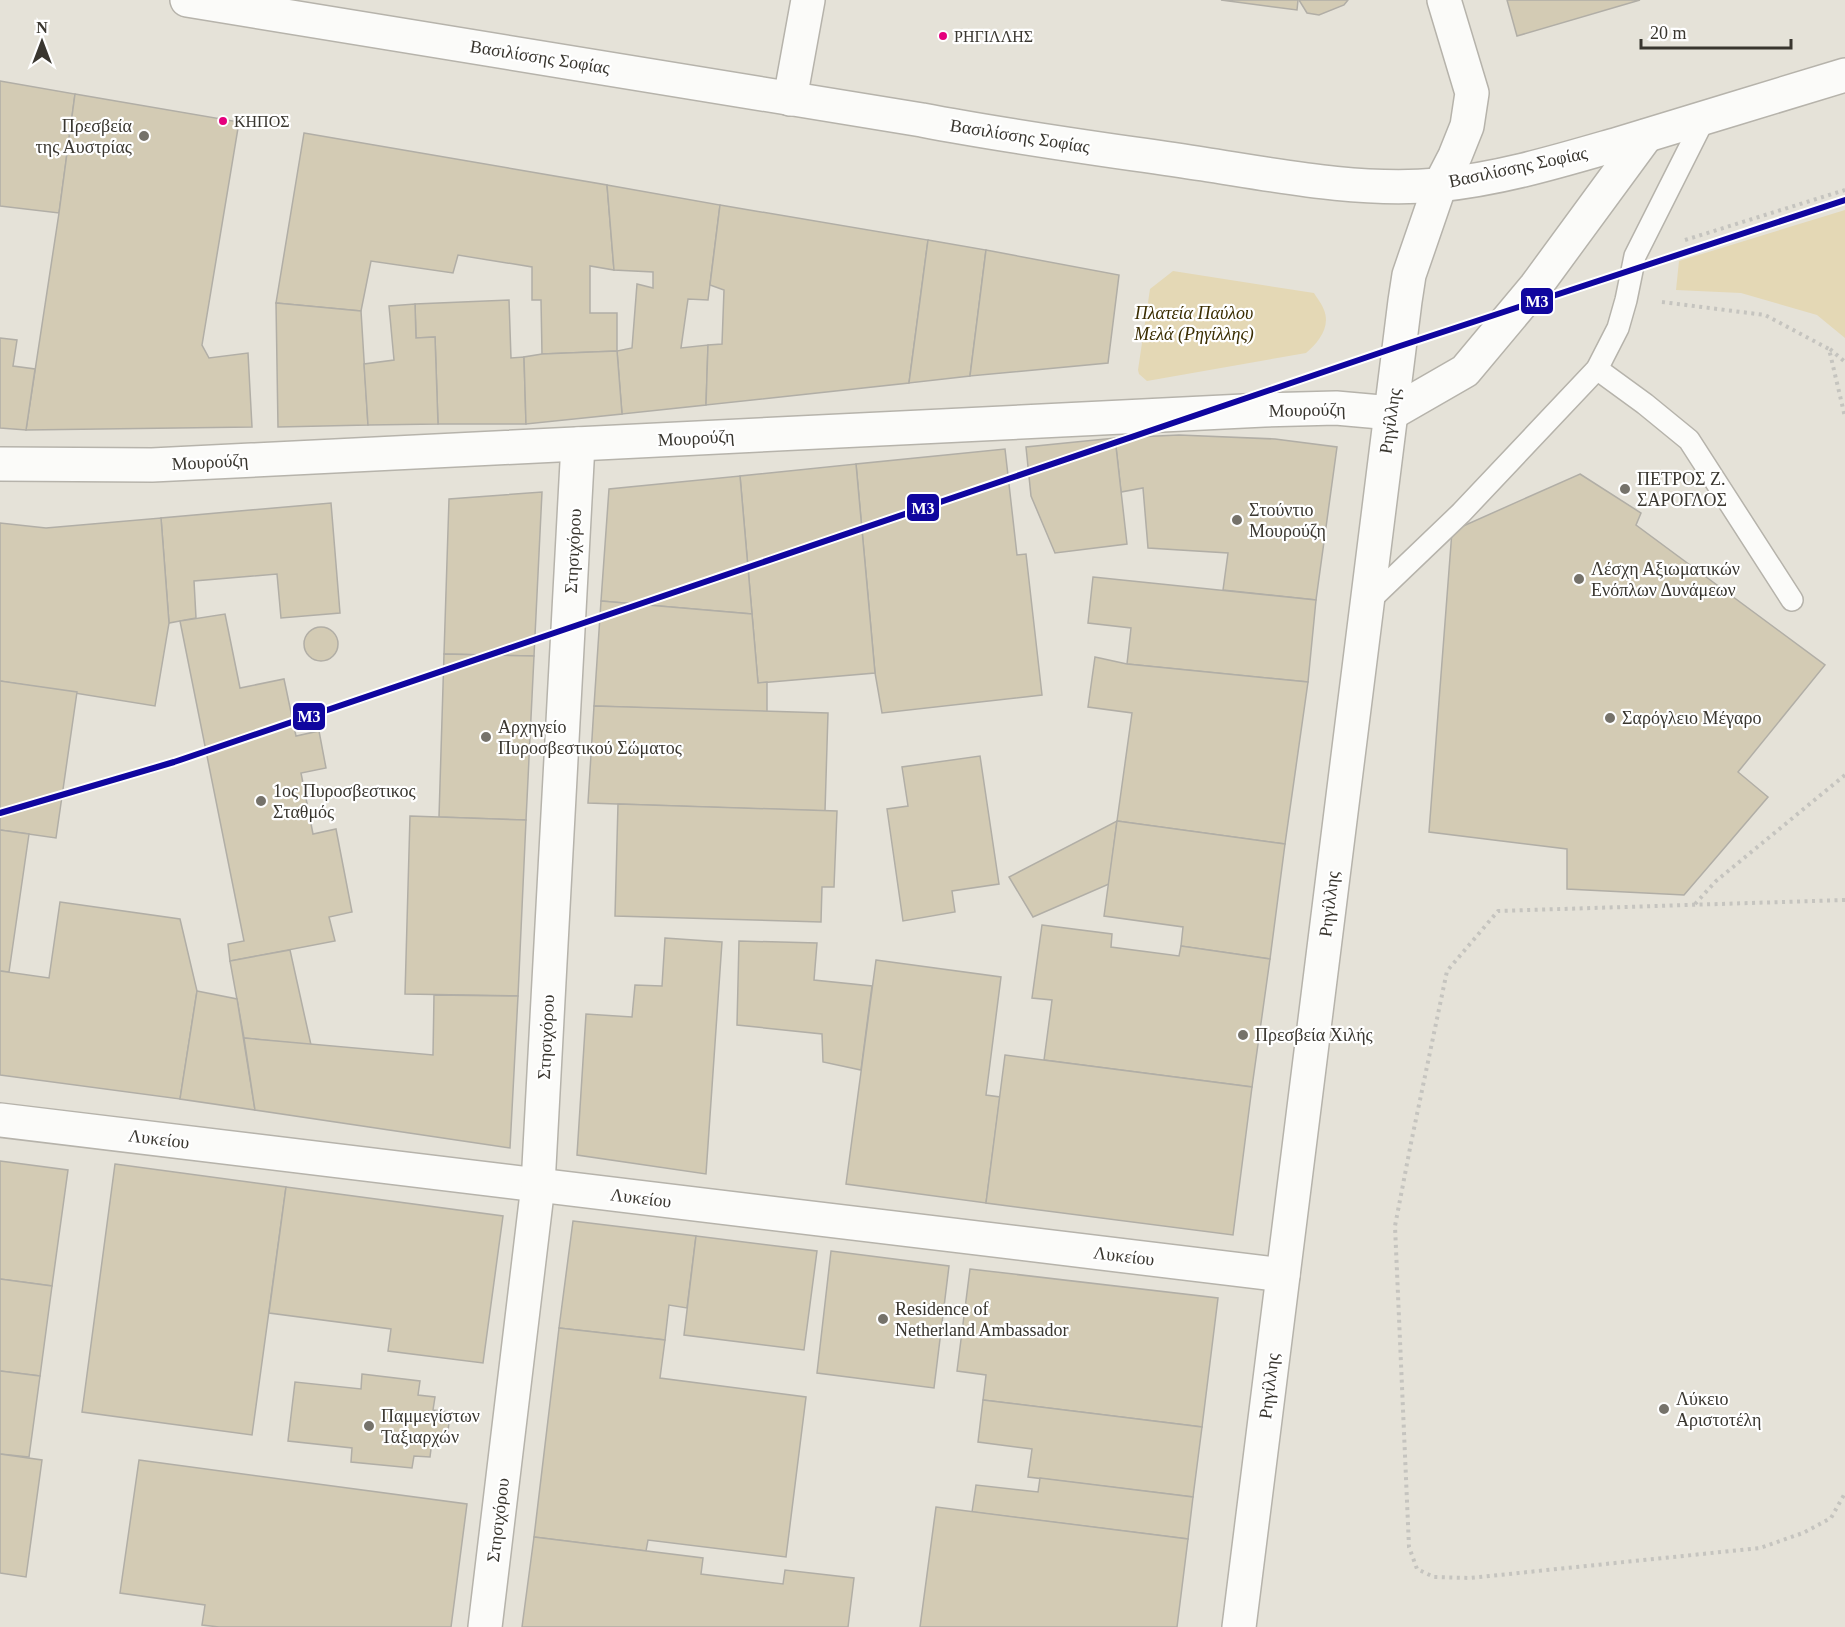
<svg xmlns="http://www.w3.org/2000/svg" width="1845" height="1627" font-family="'Times New Roman',serif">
  <rect width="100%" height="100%" fill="#e5e2d8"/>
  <!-- green -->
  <g fill="#e4d8b5">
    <path d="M 1845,210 L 1845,338 L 1817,315 L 1741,293 L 1676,290 L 1679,261 Z"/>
    <path d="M 1173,271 L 1314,293 C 1317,298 1322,304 1324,310 C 1331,327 1318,343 1306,353 L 1147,381 L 1139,374 L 1138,370 L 1150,289 Z"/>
  </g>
  <!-- building -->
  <g fill="#d3cbb4" stroke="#b1aea6" stroke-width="1.5">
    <path d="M 1221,0 L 1298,0 L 1297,10 Z"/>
    <path d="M 1299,0 L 1348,0 L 1344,5 L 1319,15 L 1307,13 Z"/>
    <path d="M 1507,0 L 1640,0 L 1517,36 Z"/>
    <path d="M 0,81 L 75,94 L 59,213 L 0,206 Z"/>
    <path d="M 75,94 L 239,122 L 202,345 L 209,358 L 248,353 L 252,427 L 26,430 L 59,213 Z"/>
    <path d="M 304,133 L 607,185 L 614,270 L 590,266 L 590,313 L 617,313 L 617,351 L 542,354 L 541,300 L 532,300 L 532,267 L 458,255 L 453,273 L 371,261 L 361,311 L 276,303 Z"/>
    <path d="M 607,185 L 720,205 L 708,300 L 688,299 L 681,348 L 708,345 L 706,405 L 622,414 L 617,351 L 632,348 L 637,284 L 653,288 L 653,272 L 614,270 Z"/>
    <path d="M 720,205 L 928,240 L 909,383 L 706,405 L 708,345 L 722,344 L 724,290 L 710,285 Z"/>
    <path d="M 928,240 L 986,250 L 970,376 L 909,383 Z"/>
    <path d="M 986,250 L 1119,275 L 1108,363 L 970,376 Z"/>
    <path d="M 509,300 L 511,358 L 524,357 L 526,424 L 438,424 L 435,337 L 416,338 L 415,304 Z"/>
    <path d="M 276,303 L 361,311 L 368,425 L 278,427 Z"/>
    <path d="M 415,304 L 416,338 L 435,337 L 438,424 L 368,425 L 364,364 L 394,360 L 389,306 Z"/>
    <path d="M 0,338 L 17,340 L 13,366 L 35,369 L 26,430 L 0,428 Z"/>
    <path d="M 617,351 L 622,414 L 526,424 L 524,357 L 542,354 Z"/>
    <path d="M 1179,435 L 1275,439 L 1337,447 L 1316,600 L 1223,590 L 1228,553 L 1148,548 L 1143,488 L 1121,492 L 1115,438 Z"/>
    <path d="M 1115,438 L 1127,544 L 1055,553 L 1031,496 L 1026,447 Z"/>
    <path d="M 1005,449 L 1017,555 L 1026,554 L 1042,695 L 882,713 L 875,673 L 856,464 Z"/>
    <path d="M 856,464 L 875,673 L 758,683 L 740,476 Z"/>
    <path d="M 1580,474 L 1641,513 L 1636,525 L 1825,665 L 1738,772 L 1768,797 L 1684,895 L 1567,889 L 1567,849 L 1429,832 L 1452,531 Z"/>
    <path d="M 740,476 L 752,614 L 601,601 L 609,489 Z"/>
    <path d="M 542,492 L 534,656 L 444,654 L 449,499 Z"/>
    <path d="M 331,503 L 340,613 L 281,618 L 277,574 L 194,581 L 196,618 L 169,623 L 161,518 Z"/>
    <path d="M 161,518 L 169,623 L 155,706 L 0,681 L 0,523 L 46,528 Z"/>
    <path d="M 1093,577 L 1316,600 L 1308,682 L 1127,664 L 1131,628 L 1088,623 Z"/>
    <path d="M 601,601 L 752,614 L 758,683 L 767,682 L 767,712 L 594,706 Z"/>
    <path d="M 225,614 L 240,688 L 284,679 L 296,736 L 319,731 L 326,768 L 301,773 L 313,834 L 336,829 L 352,912 L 329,917 L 335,941 L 230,961 L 228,944 L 244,941 L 180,621 Z"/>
    <circle cx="321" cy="644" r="17"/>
    <path d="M 444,654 L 534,656 L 526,820 L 439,817 Z"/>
    <path d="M 1095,657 L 1127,664 L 1308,682 L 1285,844 L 1117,821 L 1132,713 L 1088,707 Z"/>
    <path d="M 0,681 L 77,692 L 56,838 L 0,830 Z"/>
    <path d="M 594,706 L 828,713 L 825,811 L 588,803 Z"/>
    <path d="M 980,756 L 999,884 L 952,891 L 955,912 L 903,921 L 887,809 L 908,806 L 902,767 Z"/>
    <path d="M 618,804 L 837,811 L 834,887 L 822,887 L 821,922 L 615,916 Z"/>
    <path d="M 410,816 L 526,820 L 518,996 L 405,994 Z"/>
    <path d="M 1117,821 L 1109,884 L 1033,917 L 1009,877 Z"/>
    <path d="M 1117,821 L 1285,844 L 1270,959 L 1181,946 L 1183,927 L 1104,916 Z"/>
    <path d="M 0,830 L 29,834 L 9,972 L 0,971 Z"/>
    <path d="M 60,902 L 180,919 L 197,991 L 180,1099 L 0,1075 L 0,971 L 49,978 Z"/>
    <path d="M 1042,925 L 1112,934 L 1111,947 L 1179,956 L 1181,946 L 1270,959 L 1252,1087 L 1044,1060 L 1052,1000 L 1032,998 Z"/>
    <path d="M 665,938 L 722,942 L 706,1174 L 577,1155 L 586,1014 L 632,1017 L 635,985 L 662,986 Z"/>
    <path d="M 739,941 L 817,943 L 814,980 L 872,986 L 861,1070 L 823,1062 L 822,1034 L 737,1025 Z"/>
    <path d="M 290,950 L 311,1045 L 244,1038 L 230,961 Z"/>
    <path d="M 876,960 L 1001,977 L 986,1095 L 1000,1097 L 986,1203 L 846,1184 Z"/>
    <path d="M 197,991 L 237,999 L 255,1110 L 180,1099 Z"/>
    <path d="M 434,995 L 518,996 L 510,1148 L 255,1110 L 244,1038 L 433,1055 Z"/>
    <path d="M 1005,1055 L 1252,1087 L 1233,1235 L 986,1203 Z"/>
    <path d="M 0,1161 L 68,1170 L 52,1286 L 0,1279 Z"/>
    <path d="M 115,1164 L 286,1187 L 252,1435 L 82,1412 Z"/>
    <path d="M 286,1187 L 503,1216 L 483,1363 L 388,1351 L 391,1329 L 269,1313 Z"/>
    <path d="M 573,1221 L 696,1236 L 687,1308 L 669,1305 L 665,1340 L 559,1328 Z"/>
    <path d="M 696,1236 L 817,1251 L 804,1350 L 684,1335 Z"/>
    <path d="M 831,1251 L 949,1266 L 934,1388 L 817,1373 Z"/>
    <path d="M 970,1269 L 1218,1298 L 1202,1427 L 983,1400 L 986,1375 L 957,1371 Z"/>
    <path d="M 0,1279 L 52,1286 L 40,1376 L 0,1371 Z"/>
    <path d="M 559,1328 L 665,1340 L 660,1378 L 806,1397 L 786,1557 L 648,1540 L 646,1551 L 534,1537 Z"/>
    <path d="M 0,1371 L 40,1376 L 29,1457 L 0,1454 Z"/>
    <path d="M 362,1374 L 420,1381 L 418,1395 L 435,1397 L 433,1410 L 450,1412 L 447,1442 L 432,1441 L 430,1457 L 414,1456 L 412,1468 L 351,1462 L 352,1448 L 288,1441 L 295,1382 L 361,1389 Z"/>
    <path d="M 983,1400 L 1202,1427 L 1193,1497 L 1028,1477 L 1032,1449 L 978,1442 Z"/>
    <path d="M 0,1454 L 42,1460 L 26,1577 L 0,1573 Z"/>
    <path d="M 139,1460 L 467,1504 L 451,1627 L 219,1627 L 202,1625 L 205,1605 L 120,1593 Z"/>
    <path d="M 1040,1478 L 1193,1497 L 1188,1539 L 972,1512 L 976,1485 L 1038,1492 Z"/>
    <path d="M 936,1507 L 1188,1539 L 1177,1627 L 920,1627 Z"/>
    <path d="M 534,1537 L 703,1558 L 701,1574 L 783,1584 L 785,1570 L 854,1578 L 848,1627 L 522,1627 Z"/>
  </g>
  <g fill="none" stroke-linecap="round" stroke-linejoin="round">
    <defs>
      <g id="service">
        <path d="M 1597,369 L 1645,404 L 1689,440 L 1792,600"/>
        <path d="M 1367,603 L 1461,513 L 1597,369 L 1618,328 L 1626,300 L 1635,256 L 1705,117"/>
      </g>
      <g id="minor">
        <path d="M 790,99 L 808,0"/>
        <path d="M 1440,185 L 1455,156 L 1467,126 L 1472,93 L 1444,0"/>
        <path d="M 0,464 L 152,465 L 1264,410 L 1336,408 L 1392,413"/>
        <path d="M 0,1120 L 1283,1275"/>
        <path d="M 485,1627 L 538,1185 L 578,444"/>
      </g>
      <path id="tertiary" d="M 1239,1627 L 1405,301 L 1409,275 L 1440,185"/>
      <g id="primary">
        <path d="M 187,0 L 922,120 C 1015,138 1109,150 1203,164 C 1280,176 1360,192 1438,185 C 1500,179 1559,161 1618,144 C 1694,121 1769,98 1845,75"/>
        <path d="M 1392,413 L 1465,371 L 1536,286 L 1646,136"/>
      </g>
    </defs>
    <!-- service casing -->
    <use href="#service" stroke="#b6b3ab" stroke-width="24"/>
    <!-- minor casing -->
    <use href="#minor" stroke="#b6b3ab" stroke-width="36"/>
    <!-- tertiary casing -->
    <use href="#tertiary" stroke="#b6b3ab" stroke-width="36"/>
    <!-- primary casing -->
    <use href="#primary" stroke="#b6b3ab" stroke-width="36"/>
    <!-- path -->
    <g stroke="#c5c4bf" stroke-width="4" stroke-dasharray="3 4.5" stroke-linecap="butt">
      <path d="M 1685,240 L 1845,190"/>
      <path d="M 1662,302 L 1765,315 L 1829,349 L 1845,417"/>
      <path d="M 1830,349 L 1845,362"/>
      <path d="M 1845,900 L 1498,911 L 1447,971 L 1411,1143 L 1395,1226 L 1409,1547 L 1417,1569 L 1434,1577 L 1470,1578 L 1760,1548 L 1803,1533 L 1831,1518 L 1845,1493"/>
      <path d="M 1695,904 L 1716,881 L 1845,775"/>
    </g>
    <!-- service -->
    <use href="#service" stroke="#fbfbf9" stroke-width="21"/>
    <!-- minor -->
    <use href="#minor" stroke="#fbfbf9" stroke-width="33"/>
    <!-- tertiary -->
    <use href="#tertiary" stroke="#fbfbf9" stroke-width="33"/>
    <!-- primary -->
    <use href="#primary" stroke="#fbfbf9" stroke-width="33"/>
    <defs>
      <path id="metro-1" d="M 0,813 L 174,762 L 1397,347 L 1845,200"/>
    </defs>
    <!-- metro-1 casing -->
    <use href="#metro-1" stroke="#fff" stroke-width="10"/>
    <!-- metro-1 -->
    <use href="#metro-1" stroke="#10069f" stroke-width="6"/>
  </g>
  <!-- markers -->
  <g fill="#e5007d" stroke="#fff" stroke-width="2">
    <circle cx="943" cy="36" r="5"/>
    <circle cx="223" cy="121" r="5"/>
  </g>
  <g fill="#75726a" stroke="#fff" stroke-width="2">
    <circle cx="144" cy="136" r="6"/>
    <circle cx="1625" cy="489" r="6"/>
    <circle cx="1237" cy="520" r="6"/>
    <circle cx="1579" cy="579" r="6"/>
    <circle cx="1610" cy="718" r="6"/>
    <circle cx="486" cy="737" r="6"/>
    <circle cx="261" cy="801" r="6"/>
    <circle cx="1243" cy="1035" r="6"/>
    <circle cx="883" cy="1319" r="6"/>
    <circle cx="1664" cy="1409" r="6"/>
    <circle cx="369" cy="1426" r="6"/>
  </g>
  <g text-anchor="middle" stroke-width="4.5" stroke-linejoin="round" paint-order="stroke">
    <!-- bus labels -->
    <g font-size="16" fill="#39362f" stroke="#fff" text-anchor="start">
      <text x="954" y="42">ΡΗΓΙΛΛΗΣ</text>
      <text x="234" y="127">ΚΗΠΟΣ</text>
    </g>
    <!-- street labels -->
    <g font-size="18" fill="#39362f" stroke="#fff">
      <text transform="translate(540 57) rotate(9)" y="6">Βασιλίσσης Σοφίας</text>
      <text transform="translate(1020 136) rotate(9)" y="6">Βασιλίσσης Σοφίας</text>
      <text transform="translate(1518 167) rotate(-12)" y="6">Βασιλίσσης Σοφίας</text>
      <text transform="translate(1307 410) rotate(-1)" y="6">Μουρούζη</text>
      <text transform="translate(1390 421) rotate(-82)" y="6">Ρηγίλλης</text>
      <text transform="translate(696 438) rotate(-3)" y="6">Μουρούζη</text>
      <text transform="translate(210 462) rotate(-3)" y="6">Μουρούζη</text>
      <text transform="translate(573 551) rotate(-87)" y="6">Στησιχόρου</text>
      <text transform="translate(1329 904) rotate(-83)" y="6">Ρηγίλλης</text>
      <text transform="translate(546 1037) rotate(-87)" y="6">Στησιχόρου</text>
      <text transform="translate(159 1139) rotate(7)" y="6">Λυκείου</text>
      <text transform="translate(641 1198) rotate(7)" y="6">Λυκείου</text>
      <text transform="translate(1124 1256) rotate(7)" y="6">Λυκείου</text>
      <text transform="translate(1269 1386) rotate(-83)" y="6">Ρηγίλλης</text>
      <text transform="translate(498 1520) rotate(-83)" y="6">Στησιχόρου</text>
    </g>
    <!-- poi labels -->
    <g font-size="18" fill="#39362f" stroke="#fff" text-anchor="start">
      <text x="132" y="132" text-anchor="end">Πρεσβεία<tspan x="132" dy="21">της Αυστρίας</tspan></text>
      <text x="1637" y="485">ΠΕΤΡΟΣ Ζ.<tspan x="1637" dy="21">ΣΑΡΟΓΛΟΣ</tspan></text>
      <text x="1249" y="516">Στούντιο<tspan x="1249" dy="21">Μουρούζη</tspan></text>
      <text x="1591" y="575">Λέσχη Αξιωματικών<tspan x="1591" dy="21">Ενόπλων Δυνάμεων</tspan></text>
      <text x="1622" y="724">Σαρόγλειο Μέγαρο</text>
      <text x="498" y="733">Αρχηγείο<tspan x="498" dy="21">Πυροσβεστικού Σώματος</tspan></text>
      <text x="273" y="797">1ος Πυροσβεστικος<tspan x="273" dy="21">Σταθμός</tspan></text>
      <text x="1255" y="1041">Πρεσβεία Χιλής</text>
      <text x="895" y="1315">Residence of<tspan x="895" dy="21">Netherland Ambassador</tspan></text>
      <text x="1676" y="1405">Λύκειο<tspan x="1676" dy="21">Αριστοτέλη</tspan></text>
      <text x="381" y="1422">Παμμεγίστων<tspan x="381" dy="21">Ταξιαρχών</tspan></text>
    </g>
    <!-- park labels -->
    <g font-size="18" font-style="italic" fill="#3a2d01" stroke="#fff">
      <text x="1194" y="319">Πλατεία Παύλου<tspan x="1194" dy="21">Μελά (Ρηγίλλης)</tspan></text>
    </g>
  </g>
  <g stroke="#fff" stroke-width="2">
    <rect x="1520" y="287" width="34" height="28" rx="6" fill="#10069f"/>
    <rect x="906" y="493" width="34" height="29" rx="6" fill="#10069f"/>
    <rect x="292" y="702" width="34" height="29" rx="6" fill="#10069f"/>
  </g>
  <g font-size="16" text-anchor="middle" font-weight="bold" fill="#fff">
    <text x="1537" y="307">Μ3</text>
    <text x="923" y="514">Μ3</text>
    <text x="309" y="722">Μ3</text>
  </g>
  <!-- north arrow -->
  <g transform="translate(42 42)" stroke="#ffffff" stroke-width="4.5" paint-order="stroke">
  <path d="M0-4.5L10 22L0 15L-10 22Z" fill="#39362f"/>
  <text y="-9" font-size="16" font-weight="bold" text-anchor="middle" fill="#39362f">N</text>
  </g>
  <!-- scale -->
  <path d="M1641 39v9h150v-9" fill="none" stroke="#39362f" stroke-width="3"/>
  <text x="1650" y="39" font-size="18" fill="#39362f" stroke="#ffffff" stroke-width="4.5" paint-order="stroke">20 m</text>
</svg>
